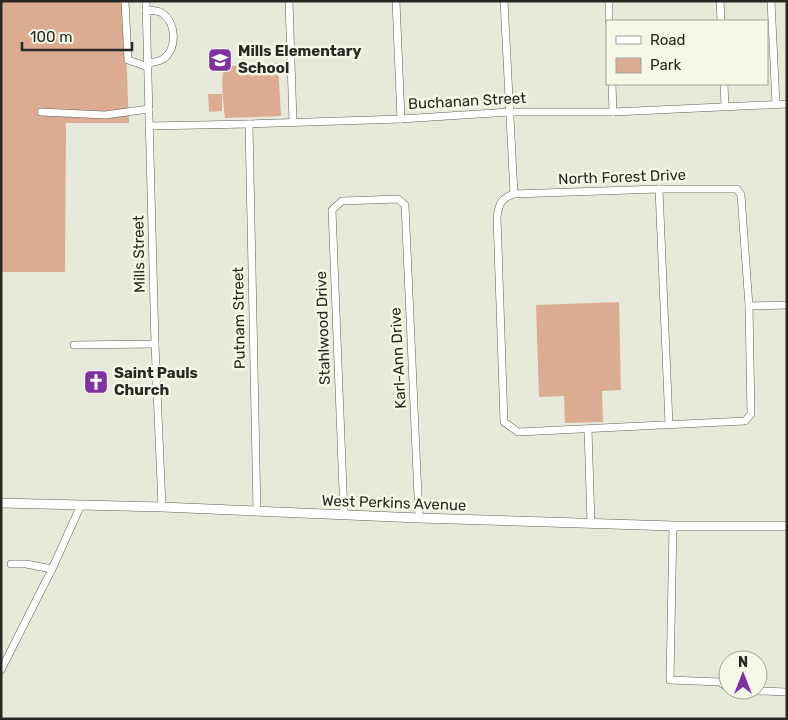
<svg xmlns="http://www.w3.org/2000/svg" width="788" height="720" font-family="Rubik,sans-serif">
  <rect width="100%" height="100%" fill="#e7eadb"/>
  <!-- green -->
  <g fill="#dcac92">
    <path d="M 1,1 L 124,1 L 129,123 L 66,123 L 65,272 L 1,272 Z"/>
    <path d="M 278,63 L 281,116 L 225,118 C 224,109 220,77 224,71 C 225,68 227,67 230,66 Z"/>
    <path d="M 208,94 L 222,94 L 222,111 L 209,112 Z"/>
    <path d="M 619,302 L 621,390 L 602,391 L 603,422 L 565,423 L 564,396 L 539,397 L 536,305 Z"/>
  </g>
  <g fill="none" stroke-linecap="round" stroke-linejoin="round">
    <defs>
      <g id="minor">
        <path d="M 125,1 L 128,60 L 148,67"/>
        <path d="M 146,1 L 155,344 L 162,507"/>
        <path d="M 289,1 L 293,122"/>
        <path d="M 396,1 L 401,119"/>
        <path d="M 504,1 L 514,194"/>
        <path d="M 609,1 L 609,21"/>
        <path d="M 720,1 L 721,21"/>
        <path d="M 771,1 L 776,104"/>
        <path d="M 146,10 C 152,11 157,10 162,13 C 176,22 178,49 163,59 C 159,62 152,62 148,63"/>
        <path d="M 612,84 L 613,112"/>
        <path d="M 724,84 L 725,106"/>
        <path d="M 41,112 L 105,115 L 149,109"/>
        <path d="M 249,124 L 257,511"/>
        <path d="M 149,126 L 249,124 L 401,119 L 510,112 L 613,112 L 787,104"/>
        <path d="M 659,189 L 737,189 L 741,195 L 749,306 L 751,414 L 745,421 L 518,432 L 504,422 L 497,217 C 499,204 501,198 514,194 Z"/>
        <path d="M 659,189 L 669,424"/>
        <path d="M 749,306 L 787,305"/>
        <path d="M 74,345 L 155,344"/>
        <path d="M 588,429 L 591,523"/>
        <path d="M 344,515 L 332,210 L 342,201 L 398,199 L 405,205 L 419,518"/>
        <path d="M 673,526 L 670,680 L 720,682 L 728,688"/>
        <path d="M 11,564 L 26,564 L 52,569"/>
        <path d="M 1,670 L 52,569 L 81,505"/>
        <path d="M 731,690 L 787,692"/>
      </g>
      <path id="major" d="M 1,503 L 162,507 L 419,518 L 673,526 L 787,526"/>
    </defs>
    <!-- minor casing -->
    <use href="#minor" stroke="#5f6154" stroke-width="8"/>
    <!-- major casing -->
    <use href="#major" stroke="#5f6154" stroke-width="10"/>
    <!-- minor -->
    <use href="#minor" stroke="#fff" stroke-width="7"/>
    <!-- major -->
    <use href="#major" stroke="#fff" stroke-width="9"/>
  </g>
  <!-- icons -->
  <defs>
    <symbol id="school-square" viewBox="-11 -11 22 22"><rect x="-9" y="-9" width="18" height="18" rx="4" fill="#7f31a1" stroke="#f5f7e8"/><path d="M0-5L7-2L0 1L-7-2ZM-4 1L0 2.5L4 1V4Q0 6-4 4Z" fill="#fff"/></symbol>
    <symbol id="church-square" viewBox="-11 -11 22 22"><rect x="-9" y="-9" width="18" height="18" rx="4" fill="#7f31a1" stroke="#f5f7e8"/><path d="M-1.2-6h2.4v3.5h3.3v2.4h-3.3V6h-2.4V-.1h-3.3v-2.4h3.3Z" fill="#fff"/></symbol>
  </defs>
  <g fill-rule="evenodd">
    <use href="#school-square" x="206" y="46" width="28" height="28"/>
    <use href="#church-square" x="82" y="368" width="28" height="28"/>
  </g>
  <g text-anchor="middle" stroke-width="5" stroke-linejoin="round" paint-order="stroke">
    <!-- poi labels -->
    <g font-size="15" font-weight="bold" fill="#272823" stroke="#f5f7e8" text-anchor="start">
      <text x="238" y="56">Mills Elementary<tspan x="238" dy="17">School</tspan></text>
      <text x="114" y="378">Saint Pauls<tspan x="114" dy="17">Church</tspan></text>
    </g>
    <!-- street labels -->
    <g font-size="15" fill="#272823" stroke="#f5f7e8">
      <text transform="translate(467 101) rotate(-3)" y="5">Buchanan Street</text>
      <text transform="translate(622 177) rotate(-2)" y="5">North Forest Drive</text>
      <text transform="translate(139 254) rotate(-91)" y="5">Mills Street</text>
      <text transform="translate(239 318) rotate(-91)" y="5">Putnam Street</text>
      <text transform="translate(323 328) rotate(-92)" y="5">Stahlwood Drive</text>
      <text transform="translate(398 358) rotate(-93)" y="5">Karl-Ann Drive</text>
      <text transform="translate(394 503) rotate(2)" y="5">West Perkins Avenue</text>
    </g>
  </g>
  <!-- border -->
  <rect width="788" height="720" fill="none" stroke="#272823" stroke-width="5"/>
  <!-- legend -->
  <rect x="606" y="20" width="162" height="65" fill="#f5f7e8" stroke="#a3a499"/>
  <rect x="616" y="36" width="25" height="8" fill="#ffffff" stroke="#a3a499"/>
  <text x="650" y="45" font-size="15" fill="#272823">Road</text>
  <rect x="616" y="58" width="25" height="15" fill="#dcac92" stroke="#a3a499"/>
  <text x="650" y="70" font-size="15" fill="#272823">Park</text>
  <!-- north arrow -->
  <g transform="translate(743 675)"><circle r="24" fill="#f5f7e8" stroke="#a3a499"/>
  <path d="M0-4L9 19L0 12L-9 19Z" fill="#7f31a1"/>
  <text y="-8" font-size="14" font-weight="bold" text-anchor="middle" fill="#272823">N</text>
  </g>
  <!-- scale -->
  <path d="M22 42v8h110v-8" fill="none" stroke="#272823" stroke-width="2.5"/>
  <text x="30" y="42" font-size="15" fill="#272823" stroke="#f5f7e8" stroke-width="4" paint-order="stroke">100 m</text>
</svg>
